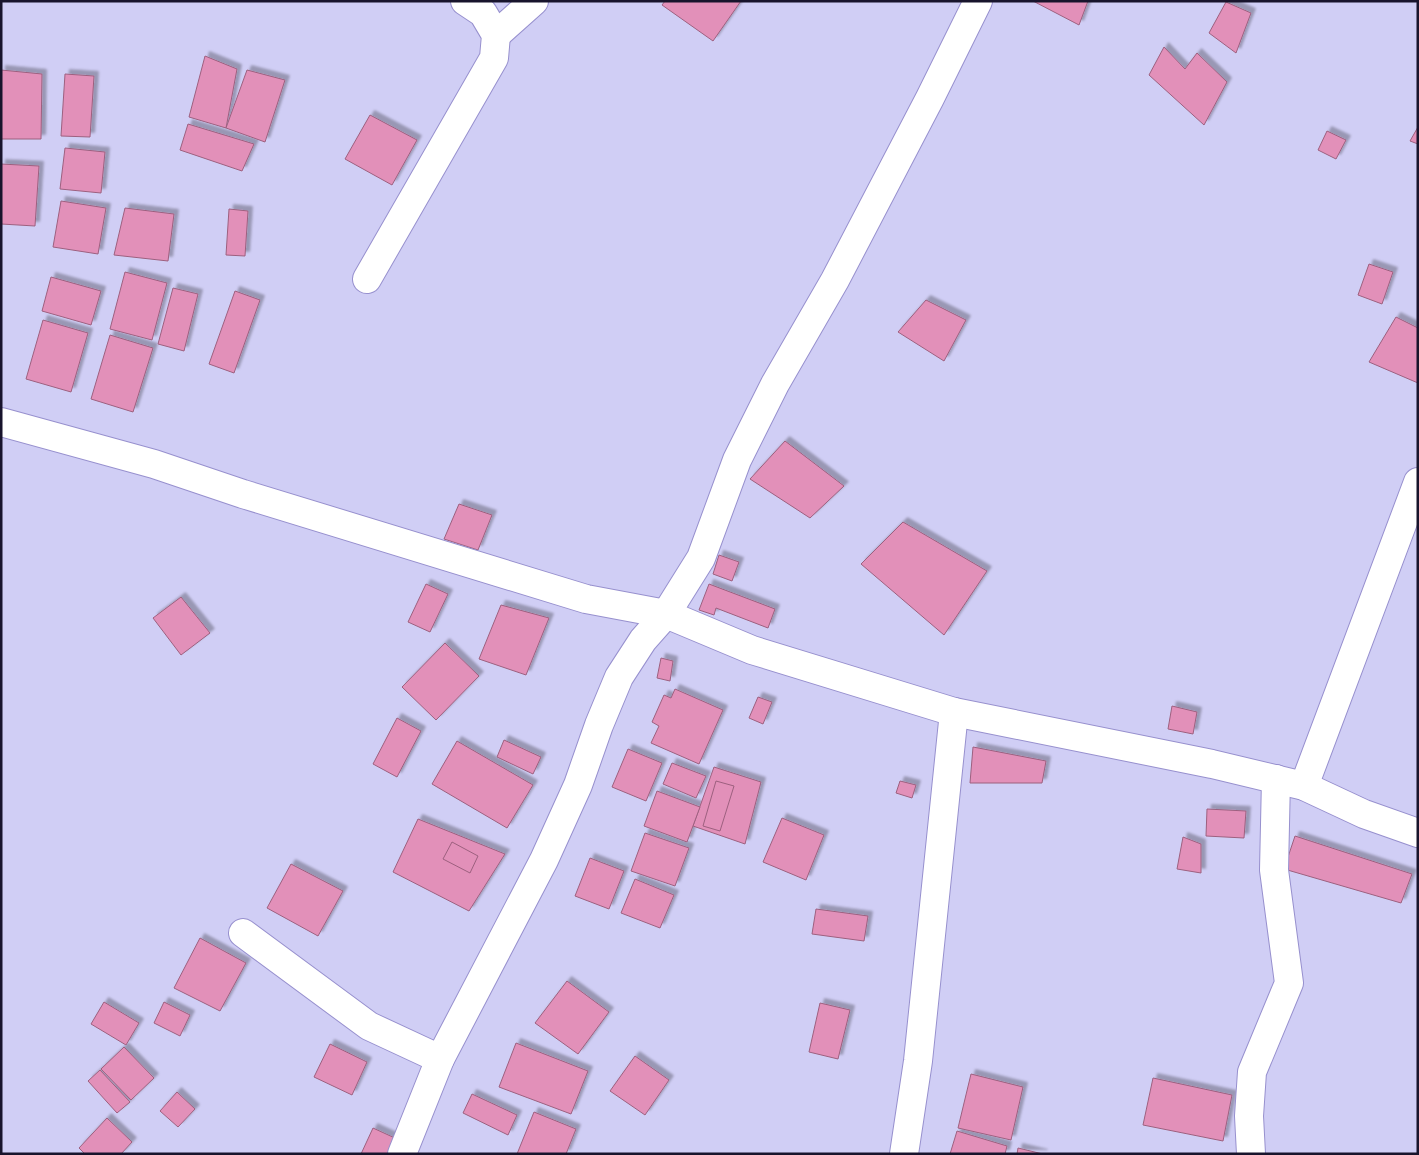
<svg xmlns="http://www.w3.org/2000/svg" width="1419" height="1155" font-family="'Roboto Condensed',sans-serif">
  <defs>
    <filter id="shadow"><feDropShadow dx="4.5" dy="-4.5" stdDeviation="1" flood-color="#0004"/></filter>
  </defs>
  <rect width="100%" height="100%" fill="#d0cef5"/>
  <!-- building -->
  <g fill="#e290b9" stroke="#9d607f" filter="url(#shadow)">
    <path d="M 665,1 L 741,1 L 713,41 L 662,5 Z"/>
    <path d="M 1033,1 L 1088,1 L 1079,25 Z"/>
    <path d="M 1226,2 L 1251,13 L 1236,53 L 1209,33 Z"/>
    <path d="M 1164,47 L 1185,69 L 1197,53 L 1227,82 L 1204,125 L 1149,75 Z"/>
    <path d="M 205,56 L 237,69 L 226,128 L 189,117 Z"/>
    <path d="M 1,70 L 42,74 L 41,139 L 1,139 Z"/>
    <path d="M 247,70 L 285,80 L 265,142 L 226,128 Z"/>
    <path d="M 65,74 L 94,76 L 90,137 L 61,136 Z"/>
    <path d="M 370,115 L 417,140 L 392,185 L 345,159 Z"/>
    <path d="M 188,124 L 254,144 L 242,171 L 180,150 Z"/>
    <path d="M 1418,127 L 1418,144 L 1410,141 Z"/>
    <path d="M 1327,131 L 1346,140 L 1336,159 L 1318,150 Z"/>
    <path d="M 65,148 L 105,152 L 101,193 L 60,189 Z"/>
    <path d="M 1,164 L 39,166 L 35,226 L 1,224 Z"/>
    <path d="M 61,201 L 106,208 L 98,254 L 53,247 Z"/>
    <path d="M 125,208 L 174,214 L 168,261 L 114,255 Z"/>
    <path d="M 229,209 L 248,211 L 245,256 L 226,255 Z"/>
    <path d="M 1369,264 L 1393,272 L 1382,304 L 1358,295 Z"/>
    <path d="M 125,272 L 167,283 L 152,340 L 110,329 Z"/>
    <path d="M 51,277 L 101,291 L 91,325 L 42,311 Z"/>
    <path d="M 173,288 L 198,294 L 184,351 L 158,344 Z"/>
    <path d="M 235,291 L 260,300 L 234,373 L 209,364 Z"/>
    <path d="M 926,300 L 966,320 L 944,361 L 898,332 Z"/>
    <path d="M 1396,317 L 1418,328 L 1418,383 L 1369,362 Z"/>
    <path d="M 43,320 L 88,333 L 71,392 L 26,379 Z"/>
    <path d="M 110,335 L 153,348 L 133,412 L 91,399 Z"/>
    <path d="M 785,441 L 844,486 L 810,518 L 750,479 Z"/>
    <path d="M 459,504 L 492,515 L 478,550 L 444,539 Z"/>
    <path d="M 903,522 L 987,571 L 944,635 L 861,564 Z"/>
    <path d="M 719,555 L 739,562 L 732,581 L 713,574 Z"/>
    <path d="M 426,584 L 448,594 L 430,632 L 408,622 Z"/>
    <path d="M 709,584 L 775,609 L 768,628 L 716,608 L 714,615 L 699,610 Z"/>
    <path d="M 181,597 L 210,633 L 181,655 L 153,618 Z"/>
    <path d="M 501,605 L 549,618 L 526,675 L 479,659 Z"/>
    <path d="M 445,643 L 479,676 L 436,720 L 402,687 Z"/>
    <path d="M 661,658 L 673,661 L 670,681 L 657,678 Z"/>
    <path d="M 675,689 L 723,710 L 699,764 L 651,743 L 659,726 L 652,722 L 664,695 L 671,698 Z"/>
    <path d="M 758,697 L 772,702 L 763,724 L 749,718 Z"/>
    <path d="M 1172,706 L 1197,712 L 1193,734 L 1168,729 Z"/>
    <path d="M 397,718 L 421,731 L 397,777 L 373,764 Z"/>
    <path d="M 504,740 L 541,757 L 533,774 L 497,757 Z"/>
    <path d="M 457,741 L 533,785 L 507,828 L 432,784 Z"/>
    <path d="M 973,747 L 1046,761 L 1042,783 L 970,783 Z"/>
    <path d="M 628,749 L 662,763 L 646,801 L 612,787 Z"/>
    <path d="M 672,763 L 706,776 L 696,798 L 663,784 Z"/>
    <path d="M 714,767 L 761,782 L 745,844 L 693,826 Z"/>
    <path d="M 716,781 L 734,786 L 720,831 L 703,826 Z"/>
    <path d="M 900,781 L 916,785 L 912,798 L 896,793 Z"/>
    <path d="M 657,791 L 700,807 L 687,842 L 644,826 Z"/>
    <path d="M 1207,809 L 1246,811 L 1244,838 L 1206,836 Z"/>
    <path d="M 782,818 L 824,835 L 806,880 L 763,862 Z"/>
    <path d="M 418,819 L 505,854 L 469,911 L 393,872 Z"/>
    <path d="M 645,833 L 689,848 L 675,886 L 631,871 Z"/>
    <path d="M 1295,836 L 1412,874 L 1401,903 L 1284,869 Z"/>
    <path d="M 1183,837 L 1201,844 L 1201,873 L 1177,869 Z"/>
    <path d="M 452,842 L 478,856 L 470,873 L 443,859 Z"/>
    <path d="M 590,858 L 624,871 L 609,909 L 575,896 Z"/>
    <path d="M 291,864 L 343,891 L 318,936 L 267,908 Z"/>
    <path d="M 635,879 L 674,895 L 660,928 L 621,913 Z"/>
    <path d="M 816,909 L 868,916 L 864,941 L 812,934 Z"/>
    <path d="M 200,938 L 246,963 L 220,1011 L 174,988 Z"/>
    <path d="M 567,981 L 609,1012 L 578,1054 L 535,1023 Z"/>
    <path d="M 104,1002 L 139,1023 L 126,1045 L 91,1024 Z"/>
    <path d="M 164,1002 L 190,1015 L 180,1036 L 154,1023 Z"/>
    <path d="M 820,1003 L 850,1010 L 838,1059 L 809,1052 Z"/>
    <path d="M 516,1043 L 588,1071 L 571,1114 L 499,1087 Z"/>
    <path d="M 330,1044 L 367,1062 L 352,1095 L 314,1077 Z"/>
    <path d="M 124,1047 L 154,1078 L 131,1100 L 101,1069 Z"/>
    <path d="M 635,1056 L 669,1080 L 645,1115 L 610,1091 Z"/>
    <path d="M 100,1070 L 130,1102 L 117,1113 L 88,1081 Z"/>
    <path d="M 971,1074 L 1023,1087 L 1011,1140 L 958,1128 Z"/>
    <path d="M 1153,1078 L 1232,1095 L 1223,1141 L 1143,1125 Z"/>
    <path d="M 177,1092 L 195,1109 L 178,1127 L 160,1111 Z"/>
    <path d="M 472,1094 L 517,1115 L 508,1135 L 463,1113 Z"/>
    <path d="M 534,1112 L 576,1129 L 566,1154 L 517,1154 Z"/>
    <path d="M 107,1118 L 132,1142 L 121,1154 L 85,1154 L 79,1148 Z"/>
    <path d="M 373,1128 L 397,1139 L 390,1154 L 361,1154 Z"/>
    <path d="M 957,1131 L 1007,1146 L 1005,1154 L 950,1154 Z"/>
    <path d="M 1018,1148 L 1043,1154 L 1017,1154 Z"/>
  </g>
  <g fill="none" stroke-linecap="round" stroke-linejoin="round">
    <defs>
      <g id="street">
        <path d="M 496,35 L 534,1"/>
        <path d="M 367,279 L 494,58 L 496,35 L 483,13 L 465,1"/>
        <path d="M 1,422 L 154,464 L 243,494 L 586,599 L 666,614 L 752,650 L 954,712 L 1212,764 L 1304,786 L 1364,814 L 1418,833"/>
        <path d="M 1304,786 L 1418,482"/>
        <path d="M 243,933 L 369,1026 L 440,1059"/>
        <path d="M 402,1154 L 440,1059 L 544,860 L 578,785 L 599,725 L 619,677 L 643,640 L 666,614 L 701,558 L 737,460 L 775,384 L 835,280 L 930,98 L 978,1"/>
        <path d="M 904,1154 L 918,1061 L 954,712"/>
        <path d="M 1251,1154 L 1249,1116 L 1252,1072 L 1289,983 L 1274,870 L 1276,779"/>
      </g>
    </defs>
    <!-- street casing -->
    <use href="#street" stroke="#9790ce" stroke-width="30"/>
    <!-- street -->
    <use href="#street" stroke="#fff" stroke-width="28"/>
  </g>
  <!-- border -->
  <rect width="1419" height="1155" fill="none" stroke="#18142c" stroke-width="5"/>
</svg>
